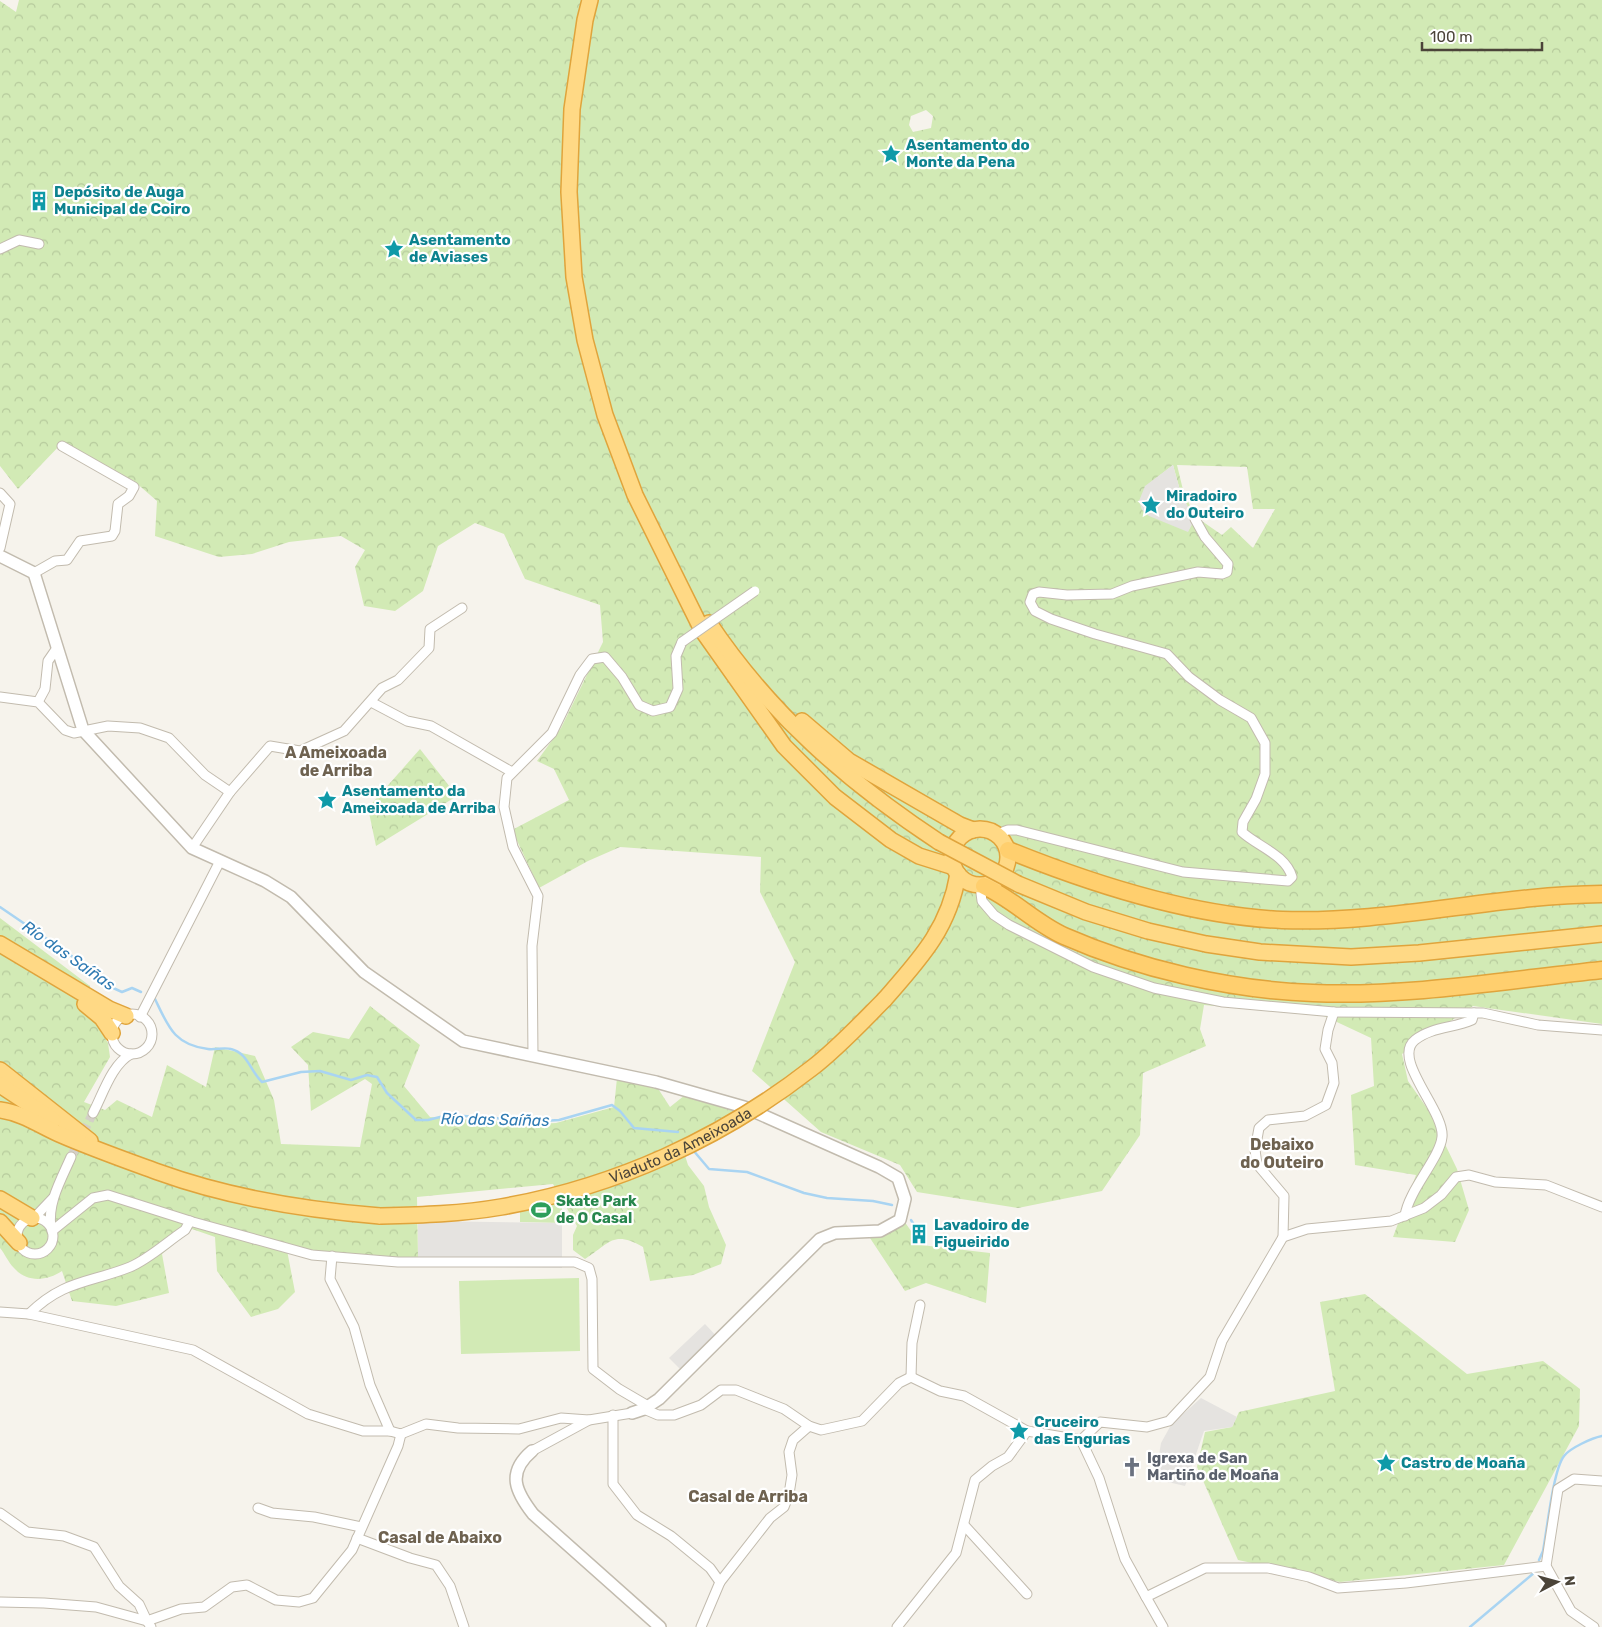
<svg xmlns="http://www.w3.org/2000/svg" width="1602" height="1627" font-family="Rubik,sans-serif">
  <defs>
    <pattern id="forest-crowns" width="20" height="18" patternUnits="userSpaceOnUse" patternTransform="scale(1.25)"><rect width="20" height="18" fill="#d2eab5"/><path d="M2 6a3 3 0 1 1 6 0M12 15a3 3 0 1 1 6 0" fill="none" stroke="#b6ca9c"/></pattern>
  </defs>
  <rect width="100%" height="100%" fill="#f6f3ec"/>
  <!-- grass -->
  <g fill="#d2eab5">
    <path d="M 520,1197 L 562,1197 L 562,1223 L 520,1222 Z"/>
    <path d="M 579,1278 L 580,1351 L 461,1354 L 459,1281 Z"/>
  </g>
  <!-- forest -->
  <g fill="url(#forest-crowns)" fill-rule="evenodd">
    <path d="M 19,0 L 1602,0 L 1602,1024 L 1473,1006 L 1402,1054 L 1408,1081 L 1429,1111 L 1457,1169 L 1469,1210 L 1455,1242 L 1393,1237 L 1416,1175 L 1355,1165 L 1351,1095 L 1374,1086 L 1371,1038 L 1324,1016 L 1204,1005 L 1200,1029 L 1206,1046 L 1143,1073 L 1140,1135 L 1102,1191 L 1018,1208 L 917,1192 L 900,1165 L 821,1132 L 752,1071 L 795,962 L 760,892 L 761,857 L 620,847 L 588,861 L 539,888 L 512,830 L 569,800 L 554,769 L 537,761 L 561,728 L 603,642 L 600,605 L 525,579 L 504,534 L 475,523 L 438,546 L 423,591 L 395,611 L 364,606 L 355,567 L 365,550 L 341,536 L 289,542 L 252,554 L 219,557 L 155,536 L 157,501 L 134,481 L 62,443 L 18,489 L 0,466 L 0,1 L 16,12 ZM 926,110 L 933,116 L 931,128 L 913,132 L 909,125 L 911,116 ZM 1173,465 L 1181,494 L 1194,519 L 1188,531 L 1150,483 ZM 1177,465 L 1247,467 L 1253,509 L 1275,509 L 1253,548 L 1231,527 L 1222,535 L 1196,517 L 1184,494 Z"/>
    <path d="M 420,749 L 457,796 L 376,846 L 368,808 Z"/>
    <path d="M 0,918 L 90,986 L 92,1016 L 108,1043 L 110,1057 L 84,1102 L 105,1110 L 117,1100 L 152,1117 L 167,1065 L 206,1087 L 215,1047 L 255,1056 L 274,1100 L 281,1144 L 360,1147 L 372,1084 L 365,1079 L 311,1111 L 308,1065 L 291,1047 L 313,1032 L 349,1039 L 370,1006 L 420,1045 L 404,1086 L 430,1117 L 538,1124 L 556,1123 L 614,1107 L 617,1078 L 657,1087 L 670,1107 L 685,1095 L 742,1113 L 682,1146 L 688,1165 L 704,1186 L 709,1207 L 726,1245 L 721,1264 L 693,1275 L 650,1281 L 643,1247 C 613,1230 610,1243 585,1259 L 573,1250 L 573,1235 L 577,1226 L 553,1184 L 417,1197 L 418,1258 C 374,1260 329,1255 286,1245 L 295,1292 L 278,1309 L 251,1317 L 217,1271 L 215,1237 L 192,1229 L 162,1254 L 169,1293 L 116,1306 L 72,1301 L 62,1271 C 47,1281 27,1283 14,1268 C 8,1262 5,1254 0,1248 Z"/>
    <path d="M 904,1221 L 921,1245 L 990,1253 L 986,1303 L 926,1283 L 905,1291 L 868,1235 Z"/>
    <path d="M 1365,1294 L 1467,1374 L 1543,1361 L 1580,1389 L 1579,1426 L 1504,1565 L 1340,1582 L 1238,1560 L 1197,1467 L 1205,1432 L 1232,1427 L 1239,1412 L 1335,1391 L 1320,1302 Z"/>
  </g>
  <!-- parking -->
  <g fill="#e5e3e0">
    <path d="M 1173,465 L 1181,494 L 1195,519 L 1188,532 L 1149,516 L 1142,510 L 1139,501 L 1145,486 Z"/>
    <path d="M 418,1221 L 562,1223 L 562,1268 L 418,1266 Z"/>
    <path d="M 705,1324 L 719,1339 L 684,1373 L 669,1358 Z"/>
    <path d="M 1201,1398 L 1237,1417 L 1232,1427 L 1204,1431 L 1185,1486 L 1155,1479 L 1161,1443 L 1171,1425 Z"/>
  </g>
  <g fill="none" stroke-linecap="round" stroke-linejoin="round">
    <!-- stream -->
    <g stroke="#a9d4f2" stroke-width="2.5">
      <path d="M 0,907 L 69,954 L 111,987 L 122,992 L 132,988 L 141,992"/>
      <path d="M 155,999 C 168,1026 174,1045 208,1049 C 215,1050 224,1047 231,1049 C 248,1053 250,1071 262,1082 L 301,1072 L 320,1071 L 351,1080 L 367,1075 L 377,1077 L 387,1093 L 416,1120 L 428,1120 L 448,1115 L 543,1121 L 559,1120 L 612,1105 L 620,1111 L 634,1128 L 678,1132"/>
      <path d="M 693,1150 L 709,1169 L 747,1172 L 804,1193 L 827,1198 L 873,1201 L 892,1205"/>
      <path d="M 911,1220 L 916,1228"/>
      <path d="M 1539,1560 L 1543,1551 C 1547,1531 1553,1470 1564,1456 C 1570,1448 1592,1438 1602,1436"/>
      <path d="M 1470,1627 L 1535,1572"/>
    </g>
    <!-- minor-tunnel -->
    <path stroke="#d4d0c8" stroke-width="9" stroke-dasharray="9 4.5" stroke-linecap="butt" d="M 71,1157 L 93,1113"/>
    <defs>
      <g id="minor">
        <path d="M 0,249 L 19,240 L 39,244"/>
        <path d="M 0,493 L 10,504 L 0,548"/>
        <path d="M 34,573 L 55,561 L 67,560 L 80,541 L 112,536 L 115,531 L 118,504 L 129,496 L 134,487 L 62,446"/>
        <path d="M 0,697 L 38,702 L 65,730 L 74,733 L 108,726 L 140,728 L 169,738 L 205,775 L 230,792 L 270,746 L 300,751 L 344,731 L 382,688 L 398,680 L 429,648 L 430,629 L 462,608"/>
        <path d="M 38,702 L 45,689 L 48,661 L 57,648"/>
        <path d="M 371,702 L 407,721 L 431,726 L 512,772"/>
        <path d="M 997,834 L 1008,830 L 1017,830 L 1183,872 L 1288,881 L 1292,877 C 1286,855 1257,846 1242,832 L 1243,822 L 1256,799 L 1265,774 L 1265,743 L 1251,718 L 1220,700 L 1189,677 L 1167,654 L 1095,634 L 1051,619 L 1035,611 L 1030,602 L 1033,594 L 1039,592 L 1067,595 L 1112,594 L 1132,586 L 1198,572 L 1222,574 L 1227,572 L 1228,564 L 1205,537 L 1195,519"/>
        <path d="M 192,848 L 230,792"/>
        <path d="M 980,886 L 982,901 L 994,915 L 1009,925 L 1093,967 L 1154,988 L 1223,1002 L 1334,1012 L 1483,1013 L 1538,1025 L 1602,1030"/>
        <circle cx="132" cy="1034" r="20"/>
        <path d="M 140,1017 L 220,861"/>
        <path d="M 533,1056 L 532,946 L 538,896 L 513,847 L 504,807 L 507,778 L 552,733 L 580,675 L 592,659 L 605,657 L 622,677 L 639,705 L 653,711 L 670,707 L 678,689 L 676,656 L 682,642"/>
        <path d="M 93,1113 C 103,1094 112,1064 131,1054"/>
        <path d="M 1405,1216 C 1408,1191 1440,1158 1442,1137 C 1445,1111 1391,1059 1415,1040 C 1431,1027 1454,1028 1472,1020 L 1474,1013"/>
        <path d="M 34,1218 L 53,1198"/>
        <circle cx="35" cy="1236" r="18"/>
        <path d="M 51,1227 C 47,1203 62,1178 71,1157"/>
        <path d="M 52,1231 L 93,1198 L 108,1195 L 193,1222 L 312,1255 L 398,1262 L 575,1262 L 589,1268 L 592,1279 L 593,1369 L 619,1389 L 648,1406"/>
        <path d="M 1283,1237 L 1307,1229 L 1391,1221 L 1424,1208 L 1441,1195 L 1456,1177 L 1469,1175 L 1495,1182 L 1546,1185 L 1602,1207"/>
        <path d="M 332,1256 L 330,1279 L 354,1327 L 370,1385 L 390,1431"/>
        <path d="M 0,1312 L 29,1314 L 193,1350 L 308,1414 L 363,1431 L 390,1431 L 401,1434 L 426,1424 L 458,1428 L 519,1429 L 561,1418 L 589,1420"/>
        <path d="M 29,1314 C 63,1280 90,1283 130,1267 C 149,1259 167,1242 185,1230 L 190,1221"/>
        <path d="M 911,1377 L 912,1343 L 920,1305"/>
        <path d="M 644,1409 L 658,1415 L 674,1415 L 701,1405 L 721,1390 L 736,1390 L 784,1409 L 809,1426 L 821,1430 L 862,1421 L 899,1383 L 911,1377 L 940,1391 L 964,1396 L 1027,1431 L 1081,1440"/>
        <path d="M 613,1415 L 613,1484 L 637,1515 L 671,1536 L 710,1568 L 720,1582"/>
        <path d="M 1081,1440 L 1100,1422 L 1147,1427 L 1169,1421 L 1210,1377 L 1222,1341 L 1283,1237 L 1284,1196 L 1257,1164 L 1255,1150 L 1259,1128 L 1268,1120 L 1305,1116 L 1326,1105 L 1334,1083 L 1332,1063 L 1325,1049 L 1328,1030 L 1334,1012"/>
        <path d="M 1081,1440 L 1099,1478 L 1125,1559 L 1146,1597 L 1205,1568 L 1268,1568 L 1309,1577 L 1338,1588 L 1406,1583 L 1546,1566"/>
        <path d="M 532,1451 L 589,1420 L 632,1413"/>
        <path d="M 258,1508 L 272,1513 L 314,1517 L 361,1527"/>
        <path d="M 0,1513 L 27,1532 L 64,1536 L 94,1547 L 119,1586 L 139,1604 L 147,1621 L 181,1609 L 204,1607 L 232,1587 L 247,1585 L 276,1600 L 299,1602 L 313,1598 L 352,1550 L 398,1446 L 401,1434"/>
        <path d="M 964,1525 L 1027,1594"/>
        <path d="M 357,1538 L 410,1558 L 436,1565 L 450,1586 L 464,1627"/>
        <path d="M 1146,1597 L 1163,1627"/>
        <path d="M 0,1602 L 44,1603 L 96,1607 L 147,1621 L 151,1627"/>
        <path d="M 701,1627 L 720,1582 L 770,1518 L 784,1507 L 789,1494 L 792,1475 L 789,1452 L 793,1440 L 809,1426"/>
        <path d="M 897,1627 L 956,1553 L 975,1480 L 992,1466 L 1008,1457 L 1027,1431"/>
        <path d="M 1594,1627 L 1571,1611 L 1546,1566 L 1558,1489 L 1574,1479 L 1602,1481"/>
      </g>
      <g id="tertiary">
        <path d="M 0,556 L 34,573 L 83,730 L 192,848 L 265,881 L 291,897 L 364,972 L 463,1041 L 656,1082 L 744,1107 L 879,1167 L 898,1178 L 905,1199 L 900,1220 L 880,1231 L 835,1233 L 820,1239 L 659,1399 L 644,1409 L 632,1413"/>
        <path d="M 532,1451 C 506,1473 516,1492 533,1514 L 660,1627"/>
      </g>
      <g id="trunk">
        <path d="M 590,0 L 585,20 L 572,109 L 569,192 L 574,277 L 585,340 L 605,415 L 635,495 L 702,630 L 784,746 L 835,797 L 891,840 L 919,856 L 954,867"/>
        <path d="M 709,623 C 770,714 848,782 939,842"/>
        <path d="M 802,721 L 849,761 L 960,825 L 973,830"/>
        <circle cx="980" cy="857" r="28"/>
        <path d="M 1018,884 L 1086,912 L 1148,931 L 1206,944 L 1260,952 L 1351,957 L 1419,953 L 1602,934"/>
        <path d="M 0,944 L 109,1009 L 126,1016"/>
        <path d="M 884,1000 C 919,960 949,929 958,874"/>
        <path d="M 85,1004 L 102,1018 L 112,1033"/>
        <path d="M 0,1070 L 90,1141"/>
        <path d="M 0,1085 L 53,1120"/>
        <path d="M 0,1110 C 22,1113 39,1125 59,1134 C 91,1148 125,1160 158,1172 C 230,1198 304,1210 380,1216"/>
        <path d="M 0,1199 L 32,1218"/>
        <path d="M 0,1222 L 19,1243"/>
      </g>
      <g id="motorway">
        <path d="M 1008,850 C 1092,884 1190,916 1282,920 C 1389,924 1495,895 1602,894"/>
        <path d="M 984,886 C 1013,899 1035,923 1064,936 C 1139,969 1230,990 1313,993 C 1407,997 1508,980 1602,970"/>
      </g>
    </defs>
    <!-- minor casing -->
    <use href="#minor" stroke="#c2bbae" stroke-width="11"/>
    <!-- tertiary casing -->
    <use href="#tertiary" stroke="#c2bbae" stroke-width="14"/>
    <!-- trunk casing -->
    <use href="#trunk" stroke="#e0a43c" stroke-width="18"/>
    <!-- motorway casing -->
    <use href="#motorway" stroke="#e0a43c" stroke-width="19"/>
    <!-- minor -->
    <use href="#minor" stroke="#fff" stroke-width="9"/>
    <!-- tertiary -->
    <use href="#tertiary" stroke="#fff" stroke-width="11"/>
    <!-- trunk -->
    <use href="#trunk" stroke="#ffd985" stroke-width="15"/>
    <!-- motorway -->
    <use href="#motorway" stroke="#ffcf6e" stroke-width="16"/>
    <defs>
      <path id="minor-bridge" d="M 682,642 L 755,591"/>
      <g id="trunk-bridge">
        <path d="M 939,842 L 1018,884"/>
        <path id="s1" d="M 380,1216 C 420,1215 461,1214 501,1207 C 615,1187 721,1139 812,1068 C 838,1048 861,1023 884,1000"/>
      </g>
    </defs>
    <!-- minor-bridge casing -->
    <use href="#minor-bridge" stroke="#c2bbae" stroke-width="11" stroke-linecap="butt"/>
    <!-- trunk-bridge casing -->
    <use href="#trunk-bridge" stroke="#e0a43c" stroke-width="18" stroke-linecap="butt"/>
    <!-- minor-bridge -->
    <use href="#minor-bridge" stroke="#fff" stroke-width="9"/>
    <!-- trunk-bridge -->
    <use href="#trunk-bridge" stroke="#ffd985" stroke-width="15"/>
  </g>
  <!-- icons -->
  <defs>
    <symbol id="sight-bare" viewBox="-9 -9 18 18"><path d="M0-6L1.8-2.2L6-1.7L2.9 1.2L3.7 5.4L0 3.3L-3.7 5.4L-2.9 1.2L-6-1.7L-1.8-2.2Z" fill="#0f9aa8" stroke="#fff" stroke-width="2.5" paint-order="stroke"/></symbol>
    <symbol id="building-bare" viewBox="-9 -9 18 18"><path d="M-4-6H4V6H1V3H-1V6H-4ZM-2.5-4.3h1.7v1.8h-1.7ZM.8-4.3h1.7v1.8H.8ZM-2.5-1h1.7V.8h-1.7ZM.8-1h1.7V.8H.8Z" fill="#0f9aa8" stroke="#fff" stroke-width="2.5" paint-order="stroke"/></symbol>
    <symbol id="stadium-bare" viewBox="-9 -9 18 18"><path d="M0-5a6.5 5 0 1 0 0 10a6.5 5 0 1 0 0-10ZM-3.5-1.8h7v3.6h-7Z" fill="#2e9e5b" stroke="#fff" stroke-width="2.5" paint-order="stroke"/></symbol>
    <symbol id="church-bare" viewBox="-9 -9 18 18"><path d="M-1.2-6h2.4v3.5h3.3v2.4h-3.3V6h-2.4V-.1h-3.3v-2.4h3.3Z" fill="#6b7280" stroke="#fff" stroke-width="2.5" paint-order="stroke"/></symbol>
  </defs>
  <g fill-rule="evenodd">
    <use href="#sight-bare" x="877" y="140" width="28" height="28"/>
    <use href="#building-bare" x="25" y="187" width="28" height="28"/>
    <use href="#sight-bare" x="380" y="235" width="28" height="28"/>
    <use href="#sight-bare" x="1137" y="491" width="28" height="28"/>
    <use href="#sight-bare" x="313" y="786" width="28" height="28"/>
    <use href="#stadium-bare" x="527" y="1196" width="28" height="28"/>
    <use href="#building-bare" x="905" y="1220" width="28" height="28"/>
    <use href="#sight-bare" x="1005" y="1417" width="28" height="28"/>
    <use href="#sight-bare" x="1372" y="1449" width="28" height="28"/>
    <use href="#church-bare" x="1118" y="1453" width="28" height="28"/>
  </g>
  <g text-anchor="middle" stroke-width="4.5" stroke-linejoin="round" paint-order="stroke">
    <!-- culture labels -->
    <g font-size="15" font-weight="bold" fill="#0d838f" stroke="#fff" text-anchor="start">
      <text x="906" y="150">Asentamento do<tspan x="906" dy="17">Monte da Pena</tspan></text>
      <text x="54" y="197">Depósito de Auga<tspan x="54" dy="17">Municipal de Coiro</tspan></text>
      <text x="409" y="245">Asentamento<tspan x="409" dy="17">de Aviases</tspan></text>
      <text x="1166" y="501">Miradoiro<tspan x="1166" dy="17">do Outeiro</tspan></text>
      <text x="342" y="796">Asentamento da<tspan x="342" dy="17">Ameixoada de Arriba</tspan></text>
      <text x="934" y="1230">Lavadoiro de<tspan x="934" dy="17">Figueirido</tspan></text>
      <text x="1034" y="1427">Cruceiro<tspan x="1034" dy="17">das Engurias</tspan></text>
      <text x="1401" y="1468">Castro de Moaña</text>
    </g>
    <!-- street labels -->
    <g font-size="15" fill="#4b4439" stroke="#fff">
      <text dy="5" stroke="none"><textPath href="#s1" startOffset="312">Viaduto da Ameixoada</textPath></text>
    </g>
    <!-- leisure labels -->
    <g font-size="15" font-weight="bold" fill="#27864d" stroke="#fff" text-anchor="start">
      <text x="556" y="1206">Skate Park<tspan x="556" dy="17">de O Casal</tspan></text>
    </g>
    <!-- worship labels -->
    <g font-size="15" font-weight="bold" fill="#5b616d" stroke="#fff" text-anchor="start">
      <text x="1147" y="1463">Igrexa de San<tspan x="1147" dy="17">Martiño de Moaña</tspan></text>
    </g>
    <!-- neighbourhood labels -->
    <g font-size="16" font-weight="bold" fill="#6e6250" stroke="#fff">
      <text x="336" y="758">A Ameixoada<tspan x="336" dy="18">de Arriba</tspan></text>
      <text x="1282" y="1150">Debaixo<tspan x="1282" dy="18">do Outeiro</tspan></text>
      <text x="748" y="1502">Casal de Arriba</text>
      <text x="440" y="1543">Casal de Abaixo</text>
    </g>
    <!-- water labels -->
    <g font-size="16" font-style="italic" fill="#2e7ab2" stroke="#fff">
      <text transform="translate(69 955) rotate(35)" y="6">Río das Saíñas</text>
      <text transform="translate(495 1119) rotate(1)" y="6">Río das Saíñas</text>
    </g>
  </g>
  <!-- north arrow -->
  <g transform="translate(1557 1582) rotate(84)" stroke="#ffffff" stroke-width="4" paint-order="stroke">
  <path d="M0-4L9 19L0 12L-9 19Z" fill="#4b4439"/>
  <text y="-8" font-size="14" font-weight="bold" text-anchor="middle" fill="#4b4439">N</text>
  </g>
  <!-- scale -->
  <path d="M1422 42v8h120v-8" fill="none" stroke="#4b4439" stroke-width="2.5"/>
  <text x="1430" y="42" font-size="15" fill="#4b4439" stroke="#ffffff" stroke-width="4" paint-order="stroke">100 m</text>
</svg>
